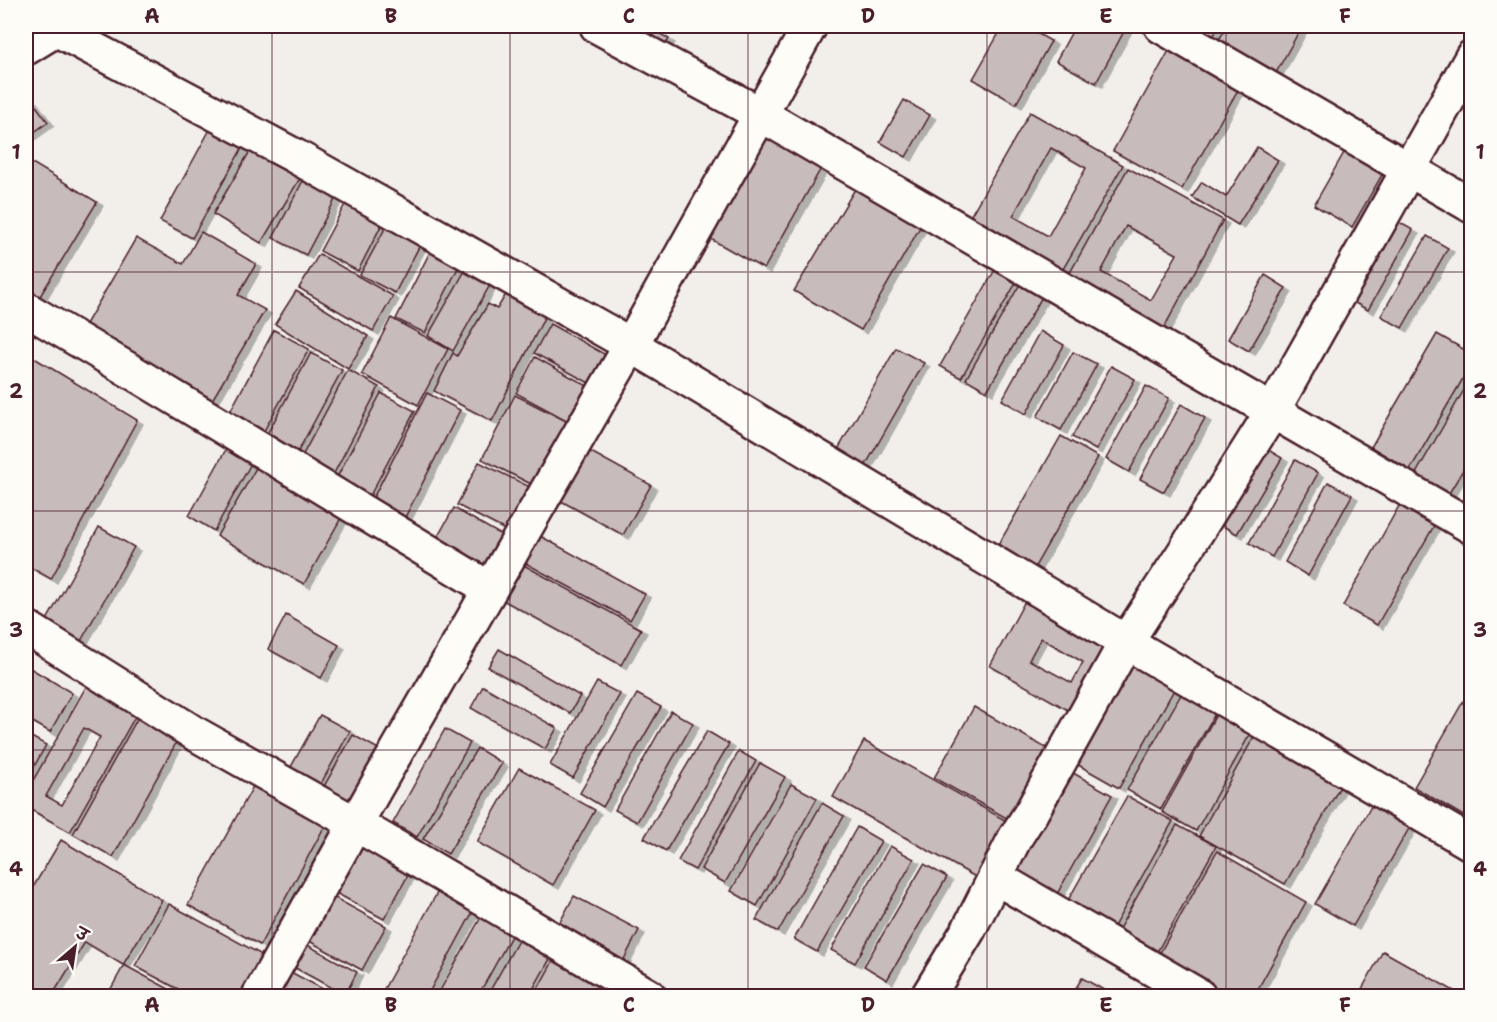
<svg xmlns="http://www.w3.org/2000/svg" width="1497" height="1022" font-family="'Shantell Sans','Playpen Sans Deva',sans-serif">
  <defs>
    <filter id="shadow"><feDropShadow dx="6" dy="4" stdDeviation="0" flood-color="#0004"/></filter>
  </defs>
  <rect width="100%" height="100%" fill="#f2efeb"/>
  <filter id="ink" filterUnits="userSpaceOnUse"><feTurbulence type="fractalNoise" baseFrequency=".0167" numOctaves="2"/><feDisplacementMap in="SourceGraphic" scale="12" xChannelSelector="R" yChannelSelector="G"/><feConvolveMatrix kernelMatrix="1 2 1 2 8 2 1 2 1" color-interpolation-filters="sRGB"/></filter>
  <g filter="url(#ink)">
    <!-- building -->
    <g fill="#c8bbbb" stroke="#4a1f2b" stroke-width="1.5" fill-rule="evenodd" filter="url(#shadow)">
      <path d="M 637,26 L 647,26 L 669,39 L 661,52 L 632,34 Z"/>
      <path d="M 1003,26 L 1024,26 L 1051,41 L 1016,104 L 973,79 Z"/>
      <path d="M 1075,26 L 1127,26 L 1096,83 L 1056,61 Z"/>
      <path d="M 1176,26 L 1219,26 L 1209,44 Z"/>
      <path d="M 1227,26 L 1302,26 L 1272,80 L 1215,47 Z"/>
      <path d="M 1175,40 L 1244,79 L 1182,189 L 1113,151 Z"/>
      <path d="M 28,95 L 48,122 L 26,138 L 26,97 Z"/>
      <path d="M 904,100 L 930,115 L 906,157 L 880,142 Z"/>
      <path d="M 1030,112 L 1123,165 L 1059,276 L 967,222 ZM 1051,148 L 1086,168 L 1048,236 L 1013,216 Z"/>
      <path d="M 213,124 L 246,141 L 192,238 L 160,221 Z"/>
      <path d="M 762,128 L 824,163 L 764,269 L 702,234 Z"/>
      <path d="M 1349,144 L 1387,166 L 1352,227 L 1314,205 Z"/>
      <path d="M 253,146 L 302,175 L 261,243 L 213,214 Z"/>
      <path d="M 1257,147 L 1278,160 L 1238,225 L 1192,197 L 1202,182 L 1226,197 Z"/>
      <path d="M 26,164 L 34,164 L 97,202 L 36,303 L 26,297 Z"/>
      <path d="M 1128,168 L 1223,220 L 1161,333 L 1066,280 ZM 1126,226 L 1177,254 L 1151,300 L 1101,272 Z"/>
      <path d="M 307,173 L 340,190 L 306,255 L 273,238 Z"/>
      <path d="M 858,184 L 923,222 L 861,330 L 794,291 Z"/>
      <path d="M 350,195 L 387,214 L 358,271 L 320,251 Z"/>
      <path d="M 1391,218 L 1413,230 L 1368,310 L 1346,298 Z"/>
      <path d="M 388,223 L 422,241 L 395,293 L 360,275 Z"/>
      <path d="M 201,232 L 256,264 L 238,295 L 265,310 L 211,402 L 82,331 L 136,238 L 183,264 Z"/>
      <path d="M 1427,236 L 1448,248 L 1402,328 L 1381,316 Z"/>
      <path d="M 433,246 L 462,260 L 425,333 L 396,319 Z"/>
      <path d="M 319,254 L 393,296 L 373,331 L 299,288 Z"/>
      <path d="M 470,262 L 495,276 L 453,351 L 428,336 Z"/>
      <path d="M 996,268 L 1017,281 L 961,378 L 940,366 Z"/>
      <path d="M 1265,275 L 1286,288 L 1249,351 L 1228,339 Z"/>
      <path d="M 1020,284 L 1042,297 L 987,391 L 966,379 Z"/>
      <path d="M 296,291 L 368,336 L 348,369 L 275,324 Z"/>
      <path d="M 508,291 L 546,314 L 492,421 L 434,391 L 453,353 L 457,356 L 488,304 L 497,309 Z"/>
      <path d="M 391,318 L 448,349 L 418,405 L 362,374 Z"/>
      <path d="M 550,324 L 606,355 L 591,384 L 534,353 Z"/>
      <path d="M 274,330 L 309,349 L 260,438 L 226,419 Z"/>
      <path d="M 1040,331 L 1064,345 L 1026,414 L 1002,400 Z"/>
      <path d="M 1437,334 L 1472,354 L 1472,363 L 1410,470 L 1371,447 Z"/>
      <path d="M 896,348 L 924,363 L 860,475 L 832,460 Z"/>
      <path d="M 1073,352 L 1097,364 L 1061,430 L 1037,417 Z"/>
      <path d="M 26,353 L 137,420 L 51,579 L 26,565 Z"/>
      <path d="M 311,353 L 342,370 L 295,457 L 264,440 Z"/>
      <path d="M 535,357 L 593,389 L 574,424 L 516,393 Z"/>
      <path d="M 1111,366 L 1135,379 L 1096,450 L 1072,437 Z"/>
      <path d="M 348,370 L 379,387 L 331,479 L 299,462 Z"/>
      <path d="M 1472,376 L 1472,455 L 1448,495 L 1414,477 Z"/>
      <path d="M 1146,386 L 1169,398 L 1129,472 L 1106,459 Z"/>
      <path d="M 381,393 L 415,411 L 366,503 L 333,485 Z"/>
      <path d="M 427,393 L 460,410 L 401,525 L 368,508 Z"/>
      <path d="M 515,395 L 572,424 L 539,488 L 482,459 Z"/>
      <path d="M 1181,404 L 1205,418 L 1164,492 L 1140,479 Z"/>
      <path d="M 1061,436 L 1098,457 L 1033,570 L 996,549 Z"/>
      <path d="M 229,444 L 254,458 L 214,531 L 189,516 Z"/>
      <path d="M 1258,444 L 1282,458 L 1237,534 L 1214,521 Z"/>
      <path d="M 582,447 L 651,485 L 623,535 L 554,497 Z"/>
      <path d="M 1295,460 L 1318,473 L 1272,557 L 1249,543 Z"/>
      <path d="M 260,461 L 346,509 L 304,584 L 217,536 Z"/>
      <path d="M 479,462 L 536,490 L 513,534 L 457,505 Z"/>
      <path d="M 1328,482 L 1352,495 L 1308,576 L 1285,562 Z"/>
      <path d="M 1404,497 L 1439,517 L 1377,625 L 1343,606 Z"/>
      <path d="M 454,508 L 510,540 L 485,584 L 429,552 Z"/>
      <path d="M 99,527 L 134,547 L 77,648 L 42,629 Z"/>
      <path d="M 533,532 L 645,594 L 630,620 L 518,559 Z"/>
      <path d="M 520,563 L 641,629 L 621,665 L 501,599 Z"/>
      <path d="M 1025,601 L 1113,651 L 1077,715 L 990,666 ZM 1041,638 L 1083,662 L 1072,683 L 1029,660 Z"/>
      <path d="M 286,615 L 339,645 L 321,678 L 268,649 Z"/>
      <path d="M 499,649 L 580,696 L 570,713 L 488,667 Z"/>
      <path d="M 1126,649 L 1180,679 L 1119,788 L 1066,758 Z"/>
      <path d="M 30,668 L 72,693 L 50,732 L 26,718 L 26,675 Z"/>
      <path d="M 597,682 L 620,694 L 573,778 L 550,765 Z"/>
      <path d="M 1187,684 L 1221,703 L 1161,809 L 1127,790 Z"/>
      <path d="M 87,685 L 137,713 L 70,832 L 26,807 L 26,793 ZM 84,728 L 100,737 L 62,805 L 46,796 Z"/>
      <path d="M 483,686 L 557,728 L 545,749 L 471,708 Z"/>
      <path d="M 1472,686 L 1472,821 L 1414,787 Z"/>
      <path d="M 637,694 L 661,707 L 603,807 L 580,793 Z"/>
      <path d="M 1221,706 L 1255,725 L 1196,831 L 1162,812 Z"/>
      <path d="M 974,707 L 1060,756 L 1021,826 L 934,778 Z"/>
      <path d="M 671,711 L 693,723 L 637,822 L 615,810 Z"/>
      <path d="M 141,712 L 181,734 L 113,857 L 73,834 Z"/>
      <path d="M 320,715 L 350,731 L 313,798 L 283,781 Z"/>
      <path d="M 1260,726 L 1347,774 L 1285,884 L 1199,836 Z"/>
      <path d="M 445,729 L 470,743 L 417,837 L 393,823 Z"/>
      <path d="M 707,731 L 729,744 L 666,851 L 644,838 Z"/>
      <path d="M 26,734 L 46,745 L 26,781 Z"/>
      <path d="M 353,735 L 384,752 L 349,815 L 318,797 Z"/>
      <path d="M 864,741 L 1012,824 L 981,880 L 833,797 Z"/>
      <path d="M 477,748 L 502,763 L 448,854 L 423,839 Z"/>
      <path d="M 739,751 L 756,761 L 695,870 L 678,861 Z"/>
      <path d="M 760,763 L 785,777 L 725,883 L 701,869 Z"/>
      <path d="M 1061,766 L 1112,795 L 1052,903 L 1001,874 Z"/>
      <path d="M 519,768 L 595,810 L 553,885 L 477,842 Z"/>
      <path d="M 256,781 L 328,820 L 260,945 L 188,905 Z"/>
      <path d="M 791,784 L 817,798 L 757,906 L 731,891 Z"/>
      <path d="M 1127,796 L 1173,821 L 1112,930 L 1066,904 Z"/>
      <path d="M 1377,796 L 1415,818 L 1353,926 L 1315,904 Z"/>
      <path d="M 822,803 L 844,816 L 778,932 L 756,920 Z"/>
      <path d="M 1177,825 L 1216,846 L 1153,959 L 1114,938 Z"/>
      <path d="M 857,827 L 881,841 L 817,952 L 794,939 Z"/>
      <path d="M 354,834 L 413,866 L 384,919 L 325,887 Z"/>
      <path d="M 61,840 L 162,900 L 123,965 L 85,942 L 52,996 L 26,996 L 26,899 Z"/>
      <path d="M 890,846 L 914,859 L 855,963 L 831,950 Z"/>
      <path d="M 1217,851 L 1306,902 L 1254,996 L 1206,996 L 1152,967 Z"/>
      <path d="M 924,864 L 947,877 L 887,980 L 864,966 Z"/>
      <path d="M 442,884 L 477,904 L 427,996 L 380,996 Z"/>
      <path d="M 326,893 L 386,926 L 362,970 L 302,937 Z"/>
      <path d="M 574,896 L 639,930 L 619,969 L 553,935 Z"/>
      <path d="M 169,904 L 262,955 L 240,996 L 191,996 L 135,966 Z"/>
      <path d="M 485,910 L 516,927 L 478,996 L 437,996 Z"/>
      <path d="M 523,932 L 555,950 L 529,996 L 487,996 Z"/>
      <path d="M 300,941 L 357,972 L 345,995 L 288,964 Z"/>
      <path d="M 1383,951 L 1463,996 L 1358,996 Z"/>
      <path d="M 557,954 L 611,984 L 603,996 L 534,996 Z"/>
      <path d="M 124,965 L 182,996 L 107,996 Z"/>
      <path d="M 285,969 L 336,996 L 270,996 Z"/>
      <path d="M 1082,978 L 1106,991 L 1102,996 L 1071,996 Z"/>
    </g>
    <g fill="none" stroke-linecap="round" stroke-linejoin="round">
      <defs>
        <g id="minor">
          <path d="M 597,26 L 760,114 L 1472,527"/>
          <path d="M 1161,26 L 1472,206"/>
          <path d="M 56,29 L 295,156 L 631,345 L 1126,642 L 1472,844"/>
          <path d="M 26,309 L 129,370 L 490,589"/>
          <path d="M 26,627 L 194,733 L 356,824 L 649,996"/>
          <path d="M 995,877 L 1199,996"/>
          <path d="M 259,996 L 375,789 L 631,345 L 810,26"/>
          <path d="M 928,996 L 969,929 L 1015,838 L 1031,813 L 1126,642 L 1183,554 L 1272,412 L 1472,57"/>
        </g>
        <path id="tertiary" d="M 26,48 L 62,26"/>
      </defs>
      <!-- minor casing -->
      <use href="#minor" stroke="#4a1f2b" stroke-width="38"/>
      <!-- tertiary casing -->
      <use href="#tertiary" stroke="#4a1f2b" stroke-width="38"/>
      <!-- minor -->
      <use href="#minor" stroke="#fdfcf7" stroke-width="33"/>
      <!-- tertiary -->
      <use href="#tertiary" stroke="#fdfcf7" stroke-width="33"/>
    </g>
  </g>
  <!-- grid -->
  <path fill="none" stroke="#4a1f2b" stroke-width="1.5" stroke-opacity="0.55" d="M 272,26 L 272,996M 510,26 L 510,996M 748,26 L 748,996M 987,26 L 987,996M 1226,26 L 1226,996M 26,272 L 1472,272M 26,511 L 1472,511M 26,750 L 1472,750"/>
  <!-- margin -->
  <rect width="1497" height="1022" fill="none" stroke="#fdfcf7" stroke-width="66"/>
  <!-- north arrow -->
  <g transform="translate(75 947) rotate(29)" stroke="#fdfcf7" stroke-width="4.5" paint-order="stroke">
  <path d="M0-4.5L10 22L0 15L-10 22Z" fill="#4a1f2b"/>
  <text y="-9" font-size="16" font-weight="bold" text-anchor="middle" fill="#4a1f2b">उ</text>
  </g>
  <rect x="33" y="33" width="1431" height="956" fill="none" stroke="#4a1f2b" stroke-width="2"/>
  <g font-size="20" text-anchor="middle" font-weight="bold" fill="#4a1f2b">
    <text x="152" y="23">A</text>
    <text x="391" y="23">B</text>
    <text x="629" y="23">C</text>
    <text x="868" y="23">D</text>
    <text x="1106" y="23">E</text>
    <text x="1345" y="23">F</text>
    <text x="16" y="159">1</text>
    <text x="1480" y="159">1</text>
    <text x="16" y="398">2</text>
    <text x="1480" y="398">2</text>
    <text x="16" y="637">3</text>
    <text x="1480" y="637">3</text>
    <text x="16" y="876">4</text>
    <text x="1480" y="876">4</text>
    <text x="152" y="1012">A</text>
    <text x="391" y="1012">B</text>
    <text x="629" y="1012">C</text>
    <text x="868" y="1012">D</text>
    <text x="1106" y="1012">E</text>
    <text x="1345" y="1012">F</text>
  </g>
</svg>
